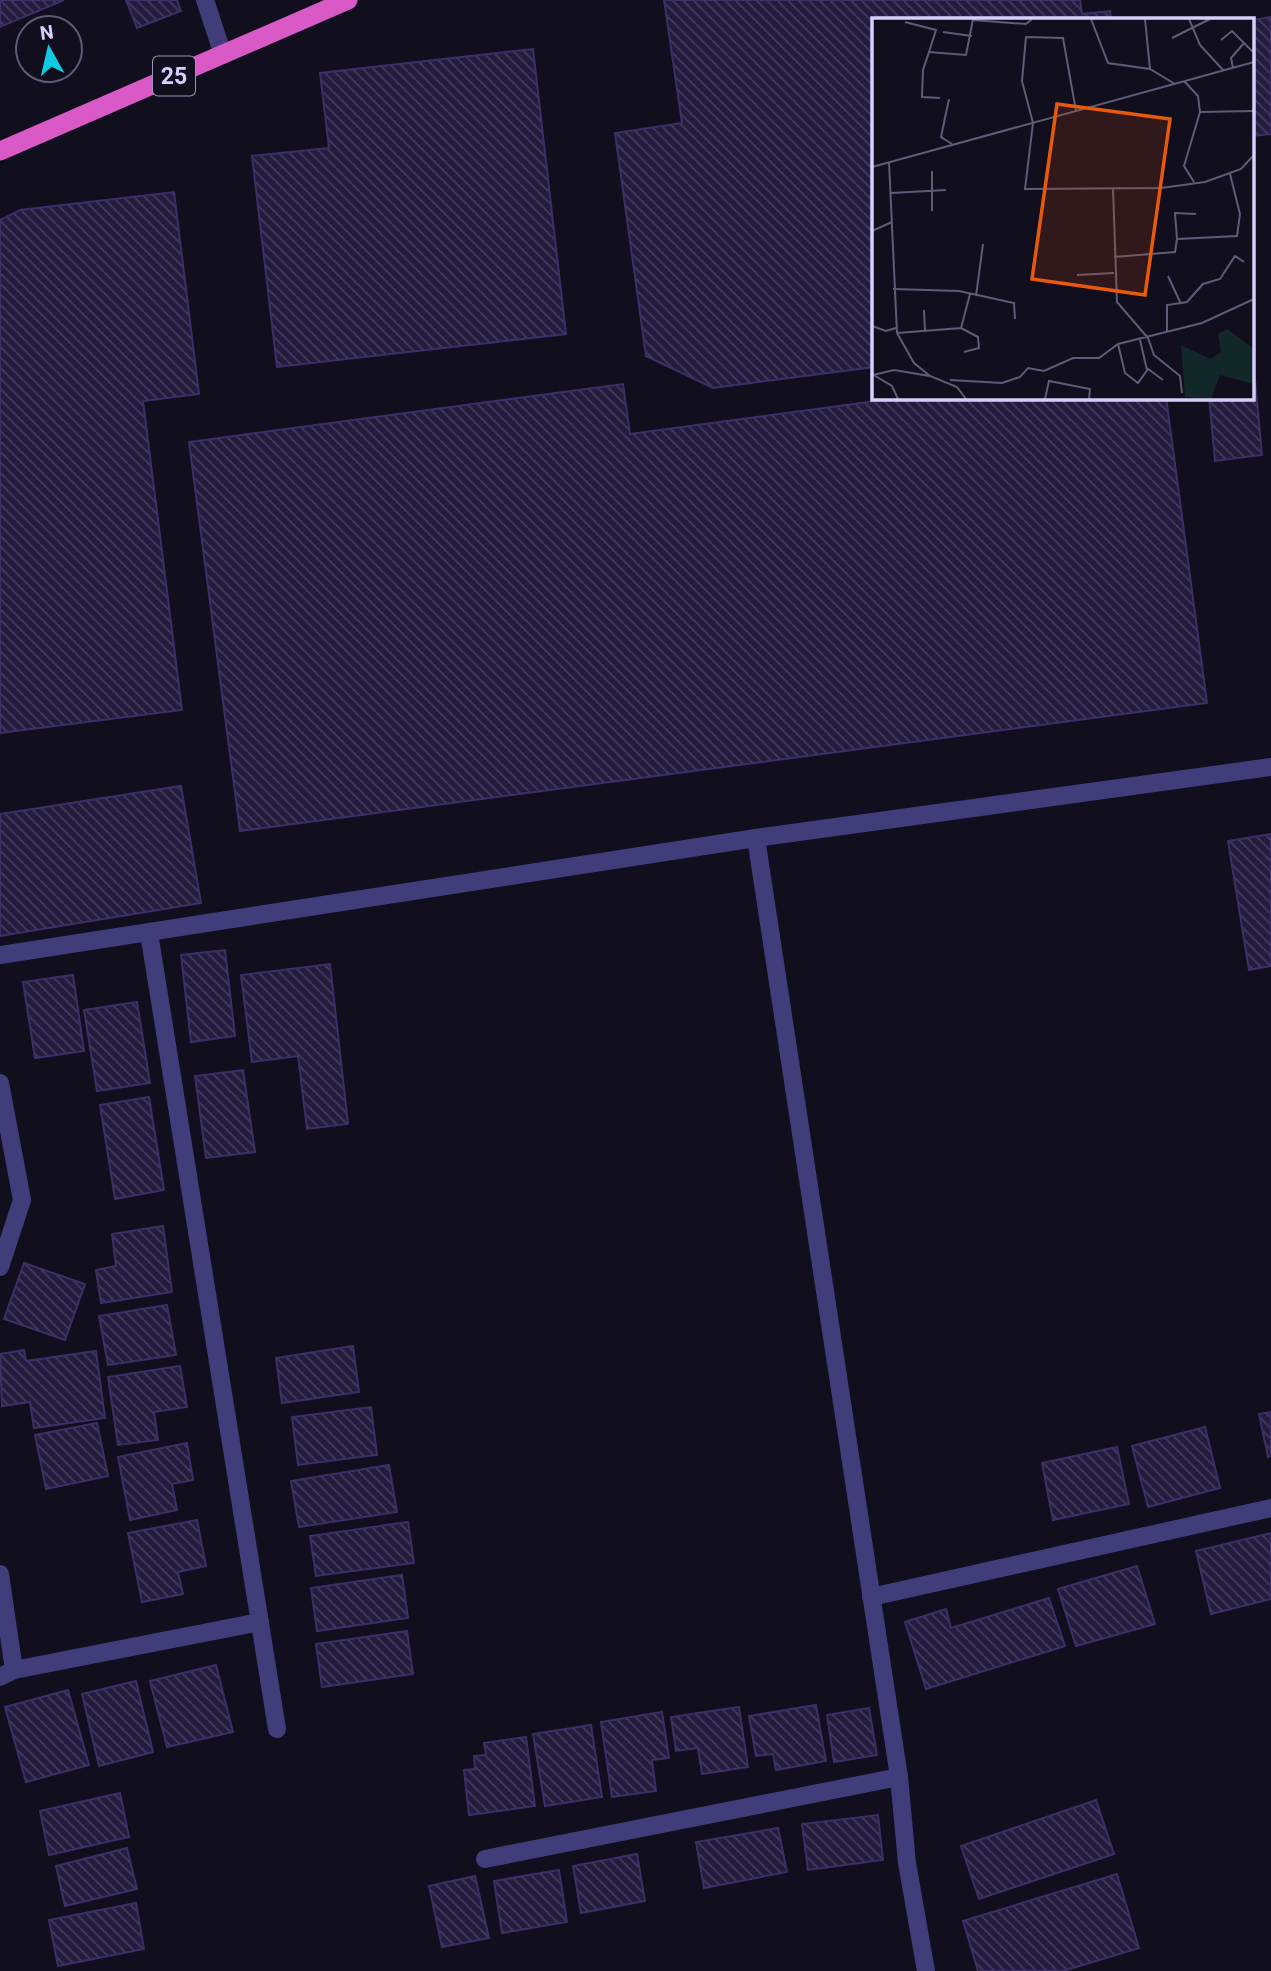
<svg xmlns="http://www.w3.org/2000/svg" width="1271" height="1971" font-family="Roboto,sans-serif">
  <defs>
    <pattern id="building-back-hatch" width="6" height="6" patternUnits="userSpaceOnUse" patternTransform="scale(1.75)"><rect width="6" height="6" fill="#241c3e"/><path d="M-1 5l2 2M0 0l6 6M5-1l2 2" fill="none" stroke="#433c5b"/></pattern>
  </defs>
  <rect width="100%" height="100%" fill="#110e1e"/>
  <!-- building -->
  <g fill="url(#building-back-hatch)" stroke="#3c2f68" stroke-width="2">
    <path d="M 0,0 L 64,0 L 0,27 Z"/>
    <path d="M 126,0 L 177,0 L 181,11 L 137,28 Z"/>
    <path d="M 664,0 L 1080,0 L 1082,14 L 1110,11 L 1111,19 L 874,19 L 874,367 L 713,388 L 646,356 L 615,133 L 682,123 Z"/>
    <path d="M 1271,17 L 1271,134 L 1252,136 L 1252,20 Z"/>
    <path d="M 533,49 L 566,334 L 277,367 L 252,156 L 329,148 L 320,73 Z"/>
    <path d="M 174,192 L 199,394 L 143,401 L 182,710 L 0,733 L 0,220 L 20,210 Z"/>
    <path d="M 1252,380 L 1255,380 L 1262,455 L 1215,461 L 1209,397 L 1252,397 Z"/>
    <path d="M 623,384 L 630,434 L 906,397 L 1166,397 L 1207,703 L 240,831 L 189,442 Z"/>
    <path d="M 181,786 L 201,903 L 0,936 L 0,814 Z"/>
    <path d="M 1271,834 L 1271,966 L 1249,970 L 1228,841 Z"/>
    <path d="M 225,950 L 235,1036 L 191,1042 L 181,955 Z"/>
    <path d="M 330,964 L 348,1124 L 307,1129 L 298,1056 L 252,1062 L 241,975 Z"/>
    <path d="M 73,975 L 84,1051 L 35,1058 L 23,982 Z"/>
    <path d="M 137,1002 L 150,1083 L 97,1091 L 84,1010 Z"/>
    <path d="M 243,1070 L 255,1152 L 206,1158 L 195,1076 Z"/>
    <path d="M 149,1097 L 164,1190 L 115,1199 L 100,1105 Z"/>
    <path d="M 163,1226 L 172,1292 L 101,1303 L 96,1270 L 116,1266 L 112,1234 Z"/>
    <path d="M 24,1263 L 85,1284 L 65,1340 L 4,1319 Z"/>
    <path d="M 167,1305 L 176,1355 L 108,1365 L 99,1316 Z"/>
    <path d="M 353,1346 L 359,1392 L 282,1403 L 276,1358 Z"/>
    <path d="M 24,1350 L 26,1361 L 96,1351 L 105,1418 L 34,1428 L 30,1402 L 2,1406 L 0,1354 Z"/>
    <path d="M 180,1366 L 187,1407 L 154,1412 L 158,1440 L 118,1445 L 108,1377 Z"/>
    <path d="M 371,1407 L 377,1455 L 298,1465 L 292,1417 Z"/>
    <path d="M 1271,1412 L 1271,1456 L 1268,1457 L 1259,1414 Z"/>
    <path d="M 97,1423 L 108,1476 L 46,1489 L 35,1435 Z"/>
    <path d="M 1205,1427 L 1220,1488 L 1148,1507 L 1132,1446 Z"/>
    <path d="M 187,1443 L 193,1480 L 172,1484 L 177,1510 L 130,1520 L 118,1457 Z"/>
    <path d="M 1117,1447 L 1129,1504 L 1053,1520 L 1042,1463 Z"/>
    <path d="M 389,1465 L 397,1512 L 299,1527 L 291,1481 Z"/>
    <path d="M 197,1520 L 206,1566 L 178,1572 L 183,1594 L 142,1602 L 128,1533 Z"/>
    <path d="M 408,1522 L 414,1563 L 316,1576 L 310,1536 Z"/>
    <path d="M 1271,1533 L 1271,1599 L 1211,1614 L 1196,1551 Z"/>
    <path d="M 1137,1566 L 1155,1624 L 1076,1646 L 1058,1589 Z"/>
    <path d="M 402,1575 L 408,1618 L 317,1631 L 311,1588 Z"/>
    <path d="M 1049,1598 L 1065,1646 L 926,1689 L 905,1622 L 946,1609 L 951,1628 Z"/>
    <path d="M 407,1631 L 413,1674 L 322,1687 L 316,1644 Z"/>
    <path d="M 216,1665 L 233,1732 L 167,1747 L 150,1681 Z"/>
    <path d="M 136,1681 L 153,1752 L 99,1766 L 82,1694 Z"/>
    <path d="M 68,1690 L 89,1765 L 26,1782 L 5,1707 Z"/>
    <path d="M 816,1705 L 826,1761 L 776,1770 L 773,1754 L 756,1756 L 749,1716 Z"/>
    <path d="M 739,1707 L 748,1767 L 702,1774 L 698,1748 L 676,1751 L 671,1717 Z"/>
    <path d="M 869,1708 L 877,1755 L 834,1762 L 827,1715 Z"/>
    <path d="M 662,1712 L 669,1758 L 652,1760 L 656,1791 L 612,1797 L 601,1722 Z"/>
    <path d="M 591,1725 L 602,1797 L 545,1806 L 533,1734 Z"/>
    <path d="M 526,1737 L 535,1806 L 469,1815 L 464,1770 L 475,1769 L 474,1756 L 486,1755 L 484,1743 Z"/>
    <path d="M 120,1793 L 129,1837 L 49,1855 L 40,1811 Z"/>
    <path d="M 1096,1800 L 1114,1854 L 979,1899 L 961,1846 Z"/>
    <path d="M 878,1815 L 883,1860 L 808,1870 L 802,1824 Z"/>
    <path d="M 778,1828 L 787,1872 L 704,1888 L 696,1842 Z"/>
    <path d="M 127,1848 L 137,1889 L 65,1906 L 56,1866 Z"/>
    <path d="M 637,1854 L 645,1901 L 581,1913 L 573,1866 Z"/>
    <path d="M 559,1870 L 567,1922 L 502,1933 L 494,1881 Z"/>
    <path d="M 1117,1874 L 1139,1948 L 1063,1971 L 978,1971 L 963,1921 Z"/>
    <path d="M 475,1876 L 489,1938 L 442,1947 L 429,1886 Z"/>
    <path d="M 136,1903 L 144,1949 L 58,1966 L 49,1920 Z"/>
  </g>
  <g fill="none" stroke-linecap="round" stroke-linejoin="round">
    <!-- service -->
    <g stroke="#413d7a" stroke-width="18">
      <path d="M 149,933 L 277,1729"/>
      <path d="M 0,1083 L 22,1200 L 0,1267"/>
      <path d="M 0,1574 L 14,1670"/>
      <path d="M 0,1677 L 14,1670 L 260,1622"/>
    </g>
    <!-- minor -->
    <g stroke="#413d7a" stroke-width="18">
      <path d="M 205,0 L 223,55"/>
      <path d="M 756,838 L 899,1777 L 907,1863 L 926,1971"/>
      <path d="M 0,955 L 756,838 L 1271,767"/>
      <path d="M 871,1597 L 1271,1508"/>
      <path d="M 485,1859 L 899,1777"/>
    </g>
    <!-- trunk -->
    <path stroke="#d95ac6" stroke-width="19" d="M 0,151 L 348,0"/>
  </g>
  <g text-anchor="middle" stroke-width="5" stroke-linejoin="round" paint-order="stroke">
    <!-- shield labels -->
    <rect fill="#110e1e" stroke="#9b95b9" stroke-width="2" x="153" y="56.5" width="42" height="39" rx="5"/>
    <g font-size="23" font-weight="bold" fill="#d6cffb">
      <text x="174" y="84">25</text>
    </g>
  </g>
  <!-- overview -->
  <g transform="translate(872 18)">
    <rect width="382" height="382" fill="#110e1e"/>
    <path d="M 355,311 L 381,330 L 381,366 L 348,357 L 339,381 L 313,379 L 309,327 L 338,341 L 349,334 L 346,316 Z" fill="#122828"/>
    <path fill="none" stroke="#605b76" stroke-width="2" d="M 219,1 L 236,45 L 278,51 L 303,66M 273,1 L 278,51M 317,1 L 328,27 L 351,52M 101,2 L 154,6 L 160,1M 33,4 L 64,12 L 57,34M 71,14 L 100,18M 300,20 L 338,1M 349,22 L 360,13 L 382,35M 361,50 L 359,40 L 372,25M 312,63 L 326,78 L 328,94 L 312,148 L 322,164M 68,80 L 50,79 L 51,52 L 57,34 L 94,37 L 101,1M 77,81 L 69,119 L 80,126M 204,93 L 191,20 L 154,19 L 150,63 L 161,105 L 153,171 L 289,170 L 333,164 L 369,151 L 382,137M 328,94 L 382,93M 17,144 L 25,315 L 42,345 L 58,358 L 85,369 L 94,381M 0,149 L 382,44M 60,153 L 60,193M 241,170 L 245,284 L 276,320 L 282,337 L 308,358 L 310,375M 19,175 L 74,172M 0,213 L 20,204M 305,221 L 303,195 L 324,196M 242,239 L 303,234 L 305,221 L 365,218 L 368,196 L 358,156M 205,257 L 242,255M 296,258 L 309,286M 21,271 L 87,273 L 142,285 L 143,301M 104,278 L 111,226M 52,292 L 53,313M 0,308 L 14,313 L 24,310M 89,310 L 106,319 L 107,330 L 92,334M 295,313 L 295,287 L 315,284 L 331,266 L 348,261 L 363,238 L 372,244M 25,315 L 89,310 L 98,276M 268,322 L 275,352M 0,356 L 20,368 L 26,381M 1,357 L 22,352 L 58,358M 78,362 L 130,365 L 148,359 L 156,350 L 172,353 L 201,340 L 227,340 L 246,326M 291,362 L 276,351 L 266,365 L 253,355 L 246,326 L 330,305 L 382,281M 173,381 L 177,363 L 218,371 L 217,381"/>
    <path fill="#e8590c" fill-opacity="0.15" stroke="#e8590c" stroke-width="3.5" d="M 185,86 L 298,101 L 273,277 L 160,261 Z"/>
    <rect width="382" height="382" fill="none" stroke="#d6cffb" stroke-width="3.5"/>
  </g>
  <!-- north arrow -->
  <g transform="translate(49 49) rotate(352)"><circle r="33" fill="#110e1e" stroke="#605b76" stroke-width="2"/>
  <path d="M0-5L12 26L0 18L-12 26Z" fill="#12c9e4"/>
  <text y="-10" font-size="19" font-weight="bold" text-anchor="middle" fill="#d6cffb">N</text>
  </g>
</svg>
